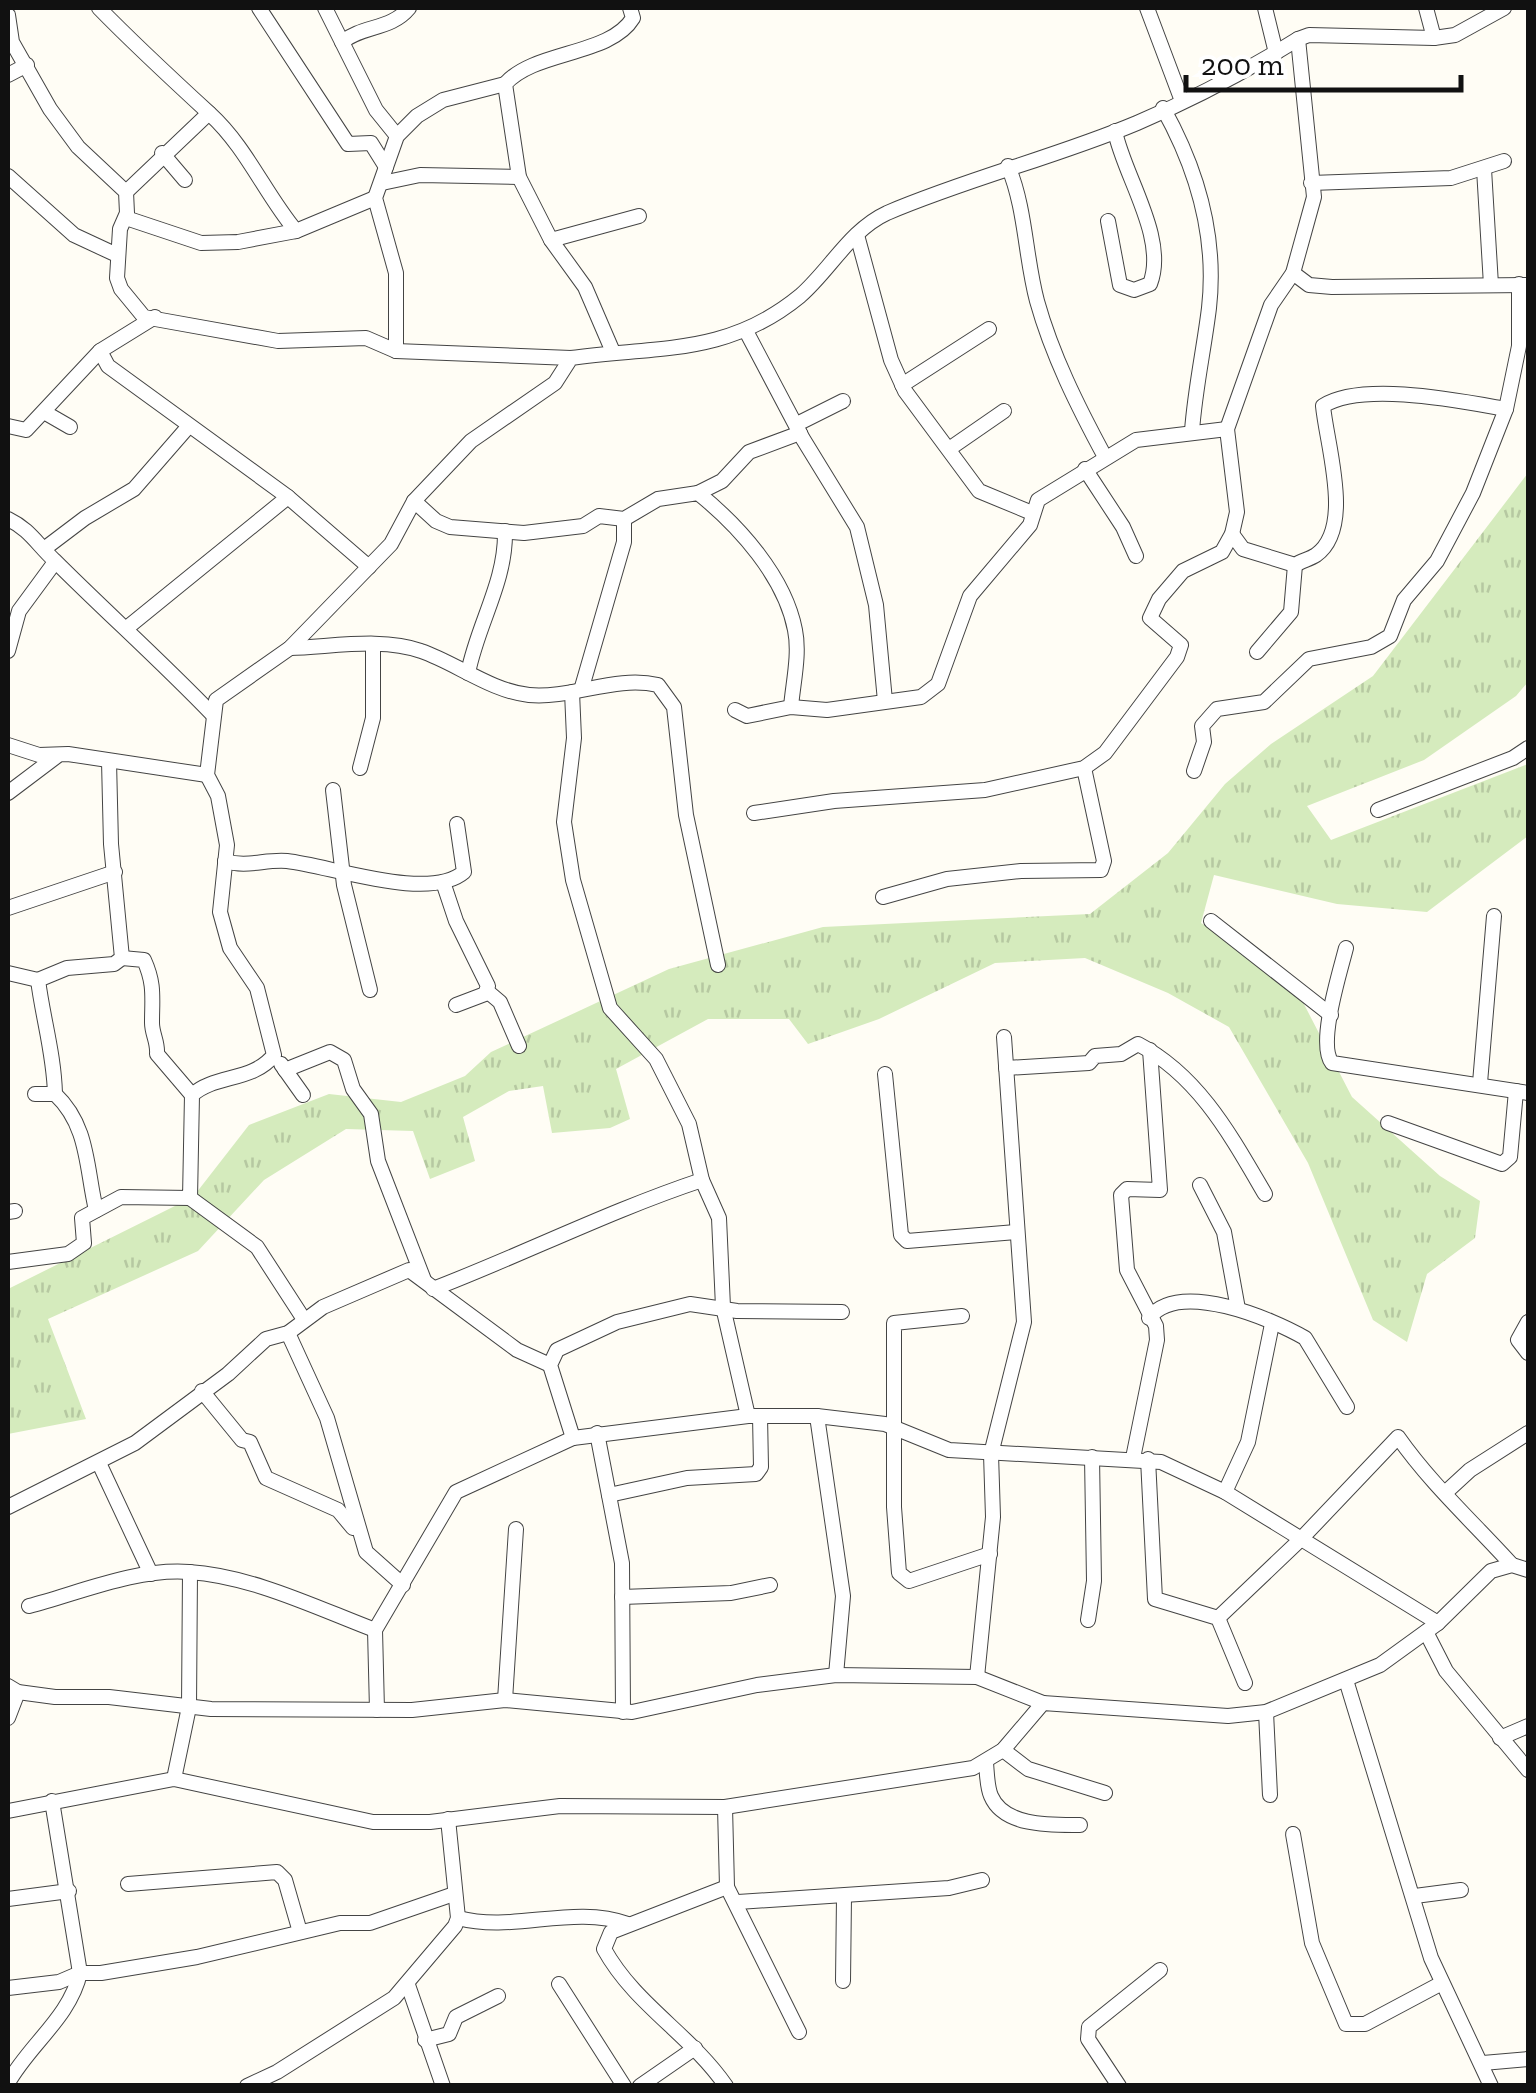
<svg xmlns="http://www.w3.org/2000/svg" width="1536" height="2093" font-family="'Zilla Slab',serif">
  <defs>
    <pattern id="grass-tufts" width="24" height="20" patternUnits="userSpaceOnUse" patternTransform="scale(2.5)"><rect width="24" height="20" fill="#d5ebbd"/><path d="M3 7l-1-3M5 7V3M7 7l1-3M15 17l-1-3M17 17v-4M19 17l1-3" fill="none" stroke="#b6c8a1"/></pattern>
  </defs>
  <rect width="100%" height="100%" fill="#fffdf5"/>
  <!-- grass -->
  <path fill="url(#grass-tufts)" d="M 1528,473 L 1528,682 L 1516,696 L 1424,760 L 1307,806 L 1331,840 L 1528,764 L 1528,836 L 1427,912 L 1337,904 L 1214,875 L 1201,923 L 1292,981 L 1352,1097 L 1440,1176 L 1480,1201 L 1475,1238 L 1427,1274 L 1407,1342 L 1373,1320 L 1308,1163 L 1229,1027 L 1168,993 L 1085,958 L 995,963 L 879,1019 L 808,1044 L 789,1019 L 708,1019 L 616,1069 L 630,1119 L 610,1128 L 552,1133 L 543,1086 L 509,1091 L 463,1117 L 475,1161 L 430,1179 L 413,1131 L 346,1129 L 264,1180 L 198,1251 L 48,1319 L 86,1419 L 8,1434 L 8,1289 L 193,1197 L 249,1125 L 329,1094 L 401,1102 L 465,1076 L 491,1052 L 669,969 L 823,927 L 1090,914 L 1168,853 L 1225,784 L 1271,744 L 1373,676 Z"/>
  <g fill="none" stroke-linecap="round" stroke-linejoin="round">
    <defs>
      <g id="minor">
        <path d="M 99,8 C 135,45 173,80 210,114 C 247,148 265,194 296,231 L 375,198"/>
        <path d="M 259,8 L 348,144 L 371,143 L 386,167"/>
        <path d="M 325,8 L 376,110 L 397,136"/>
        <path d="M 1147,8 L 1182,101"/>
        <path d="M 1265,8 L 1276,53"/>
        <path d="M 1426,8 L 1434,38"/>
        <path d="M 8,15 L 12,42 L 50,109 L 78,147 L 126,192 L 127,213 L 120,229 L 117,278 L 121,289 L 144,317 L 278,341 L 366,338 L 396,351 L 571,358"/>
        <path d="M 342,42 C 363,25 391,30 409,8"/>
        <path d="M 8,75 L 27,65"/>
        <path d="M 1163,108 C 1197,169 1217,237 1209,308 C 1204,349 1195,389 1192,431"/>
        <path d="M 162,153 L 185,180"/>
        <path d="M 1008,166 C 1026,209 1025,256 1037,301 C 1052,355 1078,407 1105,457"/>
        <path d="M 1484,169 L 1491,285"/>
        <path d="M 8,176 L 74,235 L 117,255"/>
        <path d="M 382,183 L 420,175 L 519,177"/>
        <path d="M 1311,183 L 1451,178 L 1504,161"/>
        <path d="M 126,192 L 209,113"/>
        <path d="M 126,218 L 201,243 L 238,242 L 296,231"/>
        <path d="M 1108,221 L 1120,285 L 1134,290 L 1150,284 C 1168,238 1123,174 1115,131"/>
        <path d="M 857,235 L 891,360 L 905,391 L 979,491 L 1032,513"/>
        <path d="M 551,240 L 639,216"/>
        <path d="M 1293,273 L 1309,285 L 1332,287 L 1528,285"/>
        <path d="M 155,317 L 100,351 L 108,366 L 288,497 L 369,567"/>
        <path d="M 746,331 L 803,439 L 857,527 L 876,605 L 885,701"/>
        <path d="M 396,351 L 396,273 L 375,198 L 397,136 L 417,116 L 443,100 L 505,84"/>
        <path d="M 613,352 L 585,287 L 551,240 L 519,177 L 505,84 C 535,50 610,56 633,18 L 630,8"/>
        <path d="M 902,385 L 989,329"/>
        <path d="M 44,412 L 70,427"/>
        <path d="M 797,424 L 843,401"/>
        <path d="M 8,426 L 26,430 L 100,351"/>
        <path d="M 949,449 L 1004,411"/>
        <path d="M 1085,469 L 1123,527 L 1136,556"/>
        <path d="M 698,493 L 722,481 L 749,452 L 800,433"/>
        <path d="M 414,501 L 436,521 L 450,527 L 524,533 L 583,526 L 599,516 L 624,519 L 658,499 L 698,493 C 739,526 785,577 795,630 C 800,654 793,683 791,707"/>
        <path d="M 8,519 C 29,529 37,544 54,560 C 106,612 161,661 212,714"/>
        <path d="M 1232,534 L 1243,549 L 1295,565 C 1301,561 1310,559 1316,555 C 1354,528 1327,447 1323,406 C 1362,381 1460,401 1506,409"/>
        <path d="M 44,549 L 85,518 L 134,489 L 188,427"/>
        <path d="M 128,627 L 288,497"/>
        <path d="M 290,648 C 331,647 383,637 421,651 C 456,663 491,691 529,695 C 572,699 615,675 658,685 L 674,707 L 686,815 L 718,965"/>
        <path d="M 8,651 L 19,611 L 55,562"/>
        <path d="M 1257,652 L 1291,612 L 1295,565"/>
        <path d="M 468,673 C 478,623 506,582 505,531"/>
        <path d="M 582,687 L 624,542 L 624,519"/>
        <path d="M 572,692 L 574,738 L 564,822 L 573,880 L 610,1008 L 656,1059 L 689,1124 L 702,1180 L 719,1218 L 723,1307 L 748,1416"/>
        <path d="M 735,710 L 747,716 L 791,707 L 827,710 L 921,697 L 938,684 L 970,596 L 1030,525 L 1038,500 L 1136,440 L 1227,429"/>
        <path d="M 8,745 L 39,755 L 68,754 L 207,775"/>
        <path d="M 360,768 L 373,718 L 373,646"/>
        <path d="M 1194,771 L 1204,742 L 1202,726 L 1217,709 L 1264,702 L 1309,659 L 1371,647 L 1390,636 L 1404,600 L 1437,561 L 1473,493 L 1506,409 L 1519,346 L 1519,284"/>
        <path d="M 333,790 L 344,885 L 370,990"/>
        <path d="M 8,793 L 57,756"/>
        <path d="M 1378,810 L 1513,758 L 1528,748"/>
        <path d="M 754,813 L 834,801 L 985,790 L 1084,768 L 1105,753 L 1177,657 L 1181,645 L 1150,618 L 1159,599 L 1183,571 L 1222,552 L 1232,534 L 1237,512 L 1227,429 L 1271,305 L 1293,273 L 1314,197 L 1298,39"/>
        <path d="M 225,861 C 247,868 265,859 287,861 C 331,866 429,902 464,872 L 457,824"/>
        <path d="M 443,882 L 456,921 L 488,986 L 485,994 L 456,1005"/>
        <path d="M 883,897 L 947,879 L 1021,871 L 1101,870 L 1104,861 L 1084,768"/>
        <path d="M 8,908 L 115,872"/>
        <path d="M 1211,921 L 1331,1015"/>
        <path d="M 1346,948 C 1340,972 1317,1044 1332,1063 L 1528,1093"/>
        <path d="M 122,958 L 144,960 C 155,984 152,998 152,1023 C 152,1034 158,1042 157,1054 L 192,1095"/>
        <path d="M 8,973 L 38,980"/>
        <path d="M 487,991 L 500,1002 L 519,1046"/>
        <path d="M 281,1064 L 303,1095"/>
        <path d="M 1006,1068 L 1089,1063 L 1095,1056 L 1121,1054 L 1138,1044 C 1199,1076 1231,1136 1265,1194"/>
        <path d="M 285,1070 L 330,1052 L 344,1060 L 353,1089 L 371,1114 L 378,1161 L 424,1280"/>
        <path d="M 885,1074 L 901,1235 L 907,1241 L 1016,1232"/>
        <path d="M 1480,1083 L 1494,916"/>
        <path d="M 35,1094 L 55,1094 C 89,1126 86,1168 96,1210"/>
        <path d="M 55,1094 C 54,1054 43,1019 38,980 L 67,968 L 114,964 L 122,958 L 111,844 L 109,761"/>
        <path d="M 1388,1123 L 1502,1164 L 1510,1157 L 1516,1091"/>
        <path d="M 1200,1185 L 1224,1232 L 1238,1309"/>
        <path d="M 190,1198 L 257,1247 L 303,1318"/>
        <path d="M 8,1212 L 15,1211"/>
        <path d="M 8,1262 L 68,1254 L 84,1243 L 82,1218 L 121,1197 L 190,1198 L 192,1095 C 215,1074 253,1082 274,1055 L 257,988 L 230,948 L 220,912 L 227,845 L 218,796 L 207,775 L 216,700 L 290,648 L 391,544 L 414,501 L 471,441 L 555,383 L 571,358 C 657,346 727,356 800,296 C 830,270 850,230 887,213 C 969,178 1056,157 1137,123 C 1191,100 1248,70 1298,39 L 1309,35 L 1434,38 L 1455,35 L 1504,8"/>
        <path d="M 433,1289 C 524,1254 609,1211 702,1180"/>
        <path d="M 962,1316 L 894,1323 L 894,1507 L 899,1573 L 909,1581 L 990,1554"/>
        <path d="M 1149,1318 C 1179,1279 1272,1319 1305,1338 L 1347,1407"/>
        <path d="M 1528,1322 L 1518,1340 L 1528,1353"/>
        <path d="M 288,1333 L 327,1418 L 366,1552 L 403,1585"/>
        <path d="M 202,1391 L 242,1440 L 250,1442 L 266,1478 L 338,1510 L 353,1528"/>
        <path d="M 817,1416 L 843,1596 L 836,1675"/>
        <path d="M 597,1433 L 622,1563 L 623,1712"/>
        <path d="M 573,1438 L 550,1365 L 557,1350 L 617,1322 L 690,1304 L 737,1311 L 842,1312"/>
        <path d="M 1133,1458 L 1157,1340 L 1156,1326 L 1127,1270 L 1121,1195 L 1127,1189 L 1160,1190 L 1150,1050"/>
        <path d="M 1148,1459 L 1155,1599 L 1218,1618 L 1245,1683"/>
        <path d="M 99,1463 L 151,1574"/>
        <path d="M 1225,1492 L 1248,1442 L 1272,1324"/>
        <path d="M 1445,1493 L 1470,1470 L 1528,1433"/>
        <path d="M 609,1495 L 687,1478 L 756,1474 L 761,1467 L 760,1416"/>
        <path d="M 8,1507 L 135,1443 L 228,1374 L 266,1339 L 288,1333 L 323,1307 L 409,1270 L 517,1350 L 550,1365"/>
        <path d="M 622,1597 L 731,1593 L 770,1585"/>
        <path d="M 29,1606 C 79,1593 136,1568 189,1572 C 252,1576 317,1608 375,1630"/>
        <path d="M 1218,1618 L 1301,1539 L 1398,1437 C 1431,1484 1473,1522 1512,1565"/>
        <path d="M 1088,1620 L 1094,1581 L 1092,1457"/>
        <path d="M 1426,1632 L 1446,1671 L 1528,1770"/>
        <path d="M 977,1677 L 993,1517 L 991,1454 L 1024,1322 L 1004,1037"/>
        <path d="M 1346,1680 L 1431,1958 L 1491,2086"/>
        <path d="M 8,1686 L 18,1692 L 55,1697 L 109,1697 L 211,1709 L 412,1710 L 505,1700 L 632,1712 L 757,1685 L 836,1675 L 977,1677 L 1043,1703"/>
        <path d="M 505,1700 L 516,1529"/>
        <path d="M 377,1710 L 375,1630 L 456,1492 L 573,1438 L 748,1416 L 817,1416 L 885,1424 L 949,1450 L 1161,1462 L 1225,1492 L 1438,1623"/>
        <path d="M 1266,1712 L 1270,1795"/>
        <path d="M 8,1718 L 18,1692"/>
        <path d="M 1500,1738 L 1528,1726"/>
        <path d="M 1003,1750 L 1028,1769 L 1105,1793"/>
        <path d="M 986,1763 C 987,1773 987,1787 991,1796 C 1004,1827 1052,1825 1080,1825"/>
        <path d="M 174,1779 L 189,1707 L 190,1572"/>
        <path d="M 725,1807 L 727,1887 L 799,2032"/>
        <path d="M 8,1811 L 174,1779 L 373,1822 L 430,1822 L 560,1806 L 725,1807 L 973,1768 L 1003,1750 L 1043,1703 L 1228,1716 L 1266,1712 L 1380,1665 L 1438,1623 L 1491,1571 L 1512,1565 L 1528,1570"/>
        <path d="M 1293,1834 L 1312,1943 L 1346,2024 L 1365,2024 L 1442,1983"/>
        <path d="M 128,1884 L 277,1872 L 285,1880 L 300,1932"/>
        <path d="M 1415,1896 L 1461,1890"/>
        <path d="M 8,1899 L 69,1891"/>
        <path d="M 738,1902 L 949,1888 L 982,1880"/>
        <path d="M 458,1918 C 515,1933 572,1904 628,1924"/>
        <path d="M 843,1981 L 844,1897"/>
        <path d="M 559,1984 L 624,2086"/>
        <path d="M 408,1985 L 443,2086"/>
        <path d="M 8,1988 L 59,1982 L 80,1973 L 101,1973 L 197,1957 L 340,1923 L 370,1923 L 454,1894"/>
        <path d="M 425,2040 L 449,2034 L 456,2017 L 498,1996"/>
        <path d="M 1483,2063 L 1528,2059"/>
        <path d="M 8,2083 C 29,2045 70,2017 80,1973 L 52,1801"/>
        <path d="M 247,2086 L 277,2072 L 394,1998 L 455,1926 L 458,1918 L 448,1819"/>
        <path d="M 640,2086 L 695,2048"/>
        <path d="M 726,2086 C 690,2034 635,2005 604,1949 L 611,1932 L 727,1887"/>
        <path d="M 1119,2086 L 1088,2039 L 1089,2027 L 1160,1970"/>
      </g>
    </defs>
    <!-- minor casing -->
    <use href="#minor" stroke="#444" stroke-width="16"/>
    <!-- minor -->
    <use href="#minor" stroke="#fff" stroke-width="14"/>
  </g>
  <!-- border -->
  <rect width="1536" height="2093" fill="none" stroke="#111111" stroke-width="20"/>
  <!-- scale -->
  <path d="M1186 75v15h275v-15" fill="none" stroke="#111111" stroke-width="5"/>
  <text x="1201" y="75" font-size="30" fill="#111111" stroke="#ffffff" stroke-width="8" paint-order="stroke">200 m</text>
</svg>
